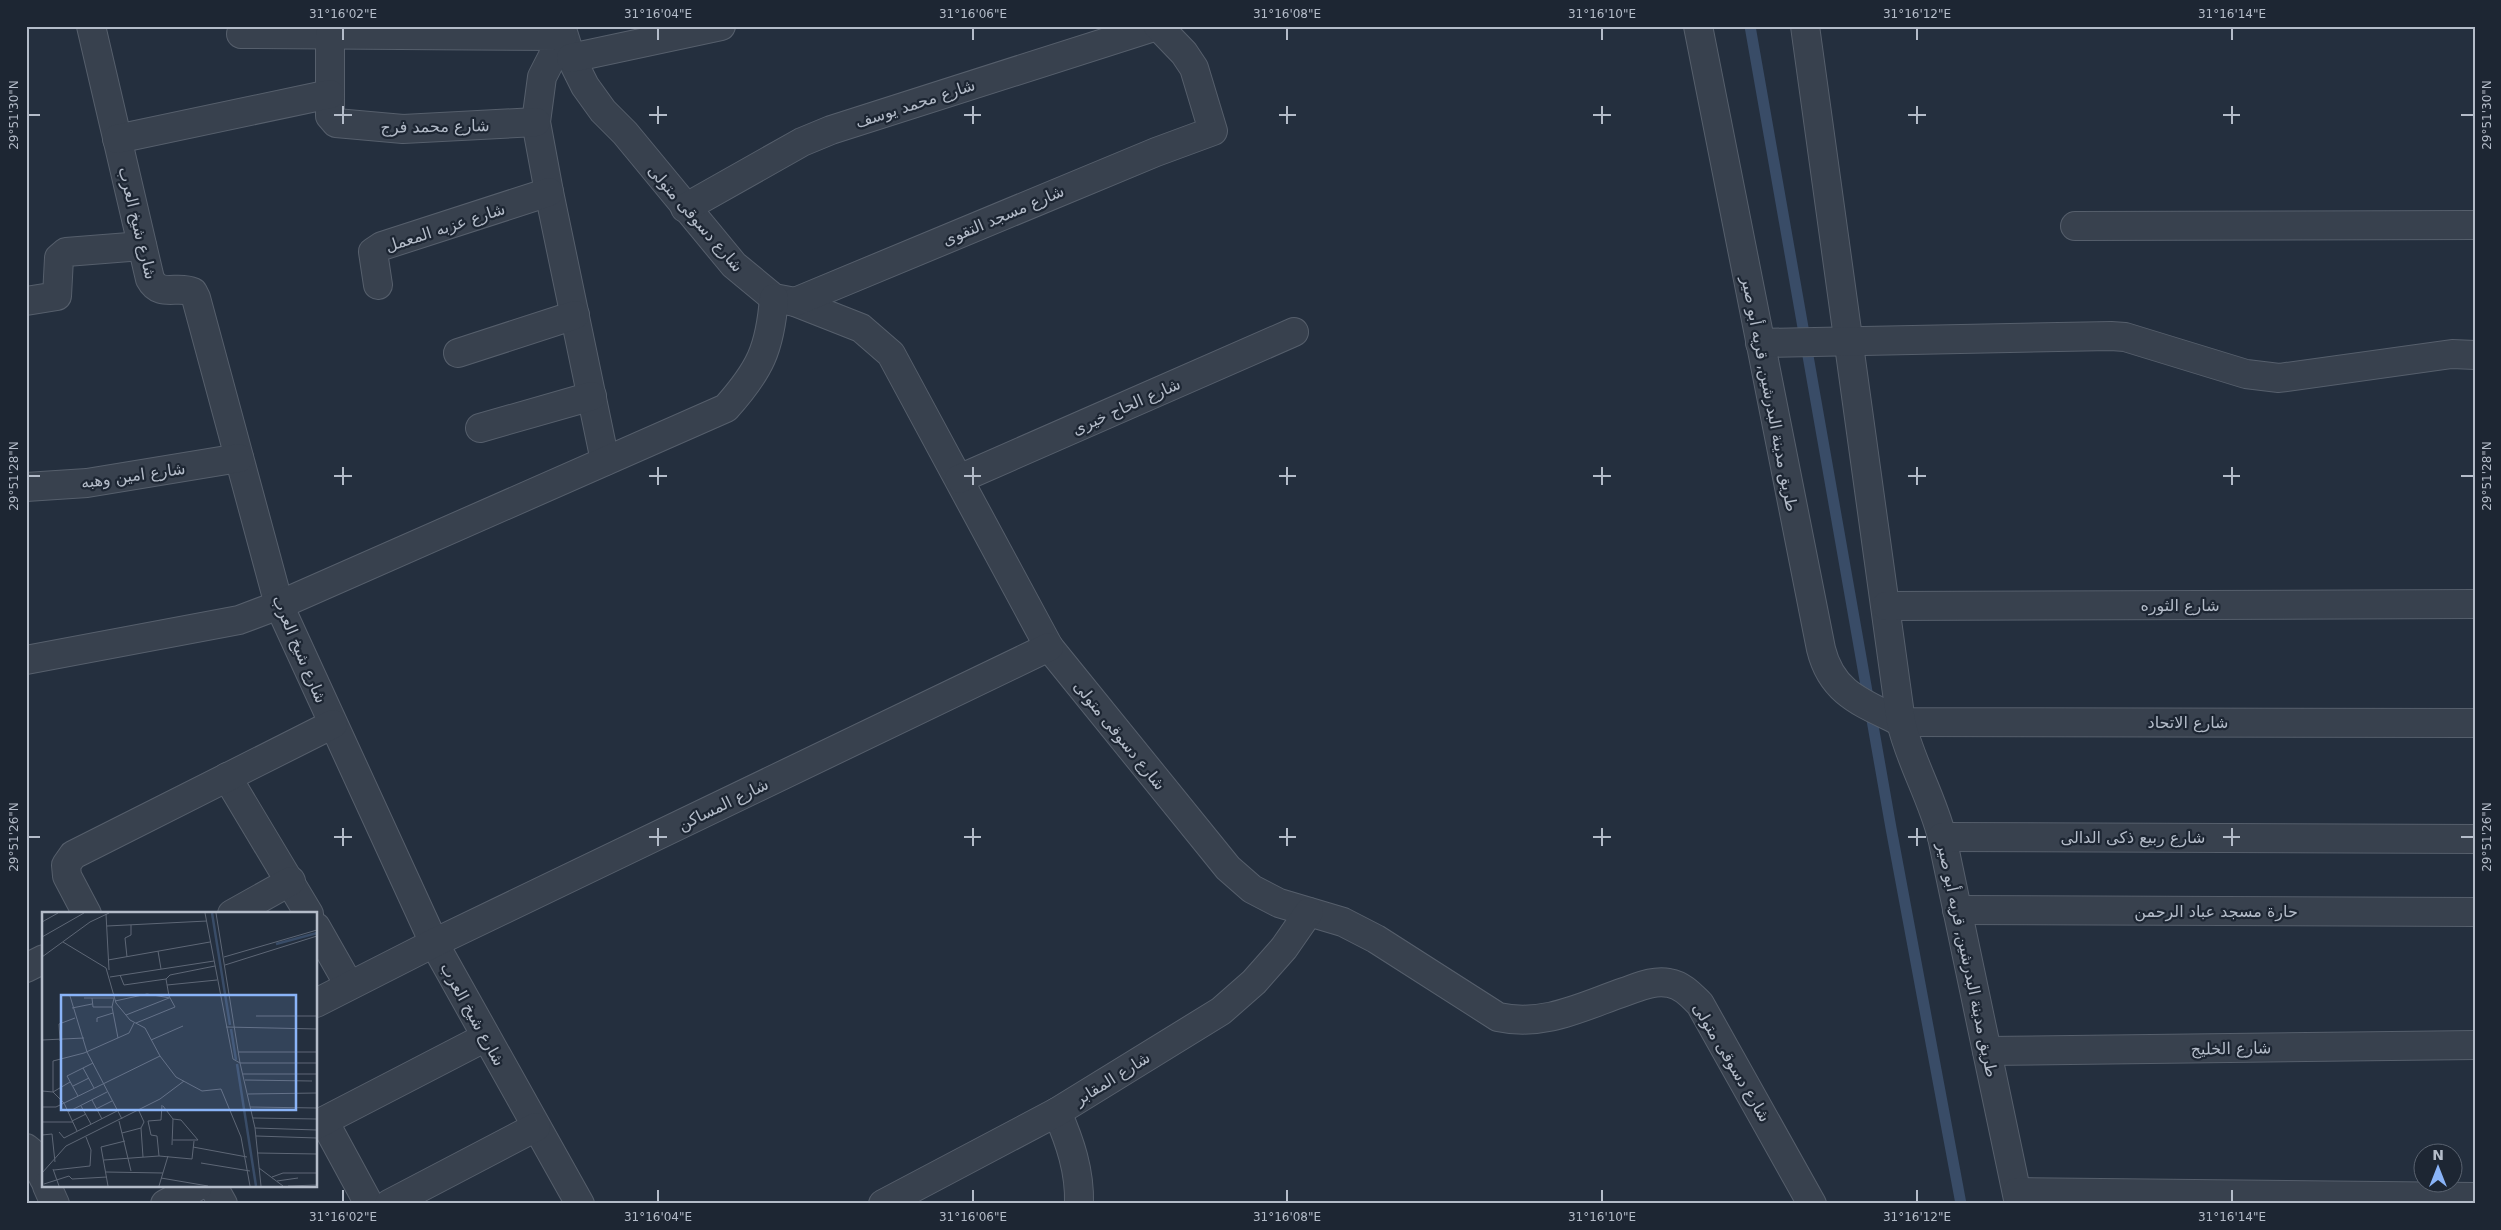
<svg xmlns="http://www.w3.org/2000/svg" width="2501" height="1230" font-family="'DejaVu Sans',Cairo,sans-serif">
  <rect width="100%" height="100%" fill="#242f3e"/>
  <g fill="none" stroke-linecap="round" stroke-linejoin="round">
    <!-- stream -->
    <path stroke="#394c67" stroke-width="11" d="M 1750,26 L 1891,828 L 1961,1204"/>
    <defs>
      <g id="minor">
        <path d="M 91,26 L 150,279 C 160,298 177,285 193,292 L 196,298 L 279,605 L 434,943 L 580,1204"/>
        <path d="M 561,26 L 571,58 L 585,86 L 603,111 L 625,133 L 734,265 L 774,298 L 795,302 L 861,328 L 891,354 L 1049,647 L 1228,868 L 1252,889 L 1279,903 L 1343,922 L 1376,939 L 1498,1017 C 1544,1027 1581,1007 1624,992 C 1639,987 1653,980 1669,983 C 1682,985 1691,995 1700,1004 L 1812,1204"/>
        <path d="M 1698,26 L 1821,649 C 1832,694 1863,703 1901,722 L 2475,723"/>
        <path d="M 1805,26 L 1901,722 C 1910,761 1932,797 1942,837 L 2019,1204"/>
        <path d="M 241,34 L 563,36 L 542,77 L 536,122 L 549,192 L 605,461"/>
        <path d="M 330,35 L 330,116 L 336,123 L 403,129 L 536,122"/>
        <path d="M 571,58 L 721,26"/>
        <path d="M 117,139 L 330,94"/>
        <path d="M 685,208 L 802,142 L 831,130 L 1157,26"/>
        <path d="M 2075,226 L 2475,225"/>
        <path d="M 378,285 L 373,252 L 382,246 L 549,192"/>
        <path d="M 26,301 L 57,296 L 59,258 L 66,252 L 142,246"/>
        <path d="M 795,302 L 1156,152 L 1213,131 L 1194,68 L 1184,53 L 1158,26"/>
        <path d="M 1760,343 L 2111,336 L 2125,337 L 2246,374 L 2279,378 L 2452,354 L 2475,355"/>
        <path d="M 458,353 L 575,315"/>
        <path d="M 480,428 L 592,396"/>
        <path d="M 959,479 L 1294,332"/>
        <path d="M 26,487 L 87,483 L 239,458"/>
        <path d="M 1886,606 L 2475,604"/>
        <path d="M 26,660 L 239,620 L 279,605 L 726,408 C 760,370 770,349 774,298"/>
        <path d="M 227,777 L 309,914"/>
        <path d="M 1942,837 L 2475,839"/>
        <path d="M 1957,910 L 2475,912"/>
        <path d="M 87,914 L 67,876 L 66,865 L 73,855 L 333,724"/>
        <path d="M 232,914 L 291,881"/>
        <path d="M 316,927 L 349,985"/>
        <path d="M 26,968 L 44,959"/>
        <path d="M 316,1003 L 434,943 L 1049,647"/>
        <path d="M 1987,1051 L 2475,1045"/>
        <path d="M 1057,1112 C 1070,1142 1080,1171 1079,1204"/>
        <path d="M 324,1121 L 369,1204"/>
        <path d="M 316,1125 L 486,1037"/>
        <path d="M 26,1148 L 31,1152 L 44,1179"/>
        <path d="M 47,1186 L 55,1204"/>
        <path d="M 213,1186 L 223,1204"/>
        <path d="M 2017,1192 L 2475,1197"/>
        <path d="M 165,1204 L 198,1186"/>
        <path d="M 389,1204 L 536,1127"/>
        <path d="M 883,1204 L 1057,1112 L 1221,1011 L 1254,982 L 1284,948 L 1309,912"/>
      </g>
    </defs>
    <!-- minor casing -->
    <use href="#minor" stroke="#565f6c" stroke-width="30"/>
    <!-- minor -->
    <use href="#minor" stroke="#38414e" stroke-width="28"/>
  </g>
  <!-- ticks -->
  <path fill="none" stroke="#b4bcc9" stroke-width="2" d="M 343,28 L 343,40M 658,28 L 658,40M 973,28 L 973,40M 1287,28 L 1287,40M 1602,28 L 1602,40M 1917,28 L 1917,40M 2232,28 L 2232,40M 343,106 L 343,124M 658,106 L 658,124M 973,106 L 973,124M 1287,106 L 1287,124M 1602,106 L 1602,124M 1917,106 L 1917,124M 2232,106 L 2232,124M 28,115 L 40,115M 334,115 L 352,115M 649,115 L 667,115M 964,115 L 981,115M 1279,115 L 1296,115M 1593,115 L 1611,115M 1908,115 L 1926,115M 2223,115 L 2240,115M 2461,115 L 2474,115M 343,467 L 343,485M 658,467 L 658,485M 973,467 L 973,485M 1287,467 L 1287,485M 1602,467 L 1602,485M 1917,467 L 1917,485M 2232,467 L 2232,485M 28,476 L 40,476M 334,476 L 352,476M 649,476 L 667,476M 964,476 L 981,476M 1279,476 L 1296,476M 1593,476 L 1611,476M 1908,476 L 1926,476M 2223,476 L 2240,476M 2461,476 L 2474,476M 343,828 L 343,846M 658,828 L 658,846M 973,828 L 973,846M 1287,828 L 1287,846M 1602,828 L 1602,846M 1917,828 L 1917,846M 2232,828 L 2232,846M 28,837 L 40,837M 334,837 L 352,837M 649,837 L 667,837M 964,837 L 981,837M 1279,837 L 1296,837M 1593,837 L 1611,837M 1908,837 L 1926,837M 2223,837 L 2240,837M 2461,837 L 2474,837M 343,1190 L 343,1202M 658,1190 L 658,1202M 973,1190 L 973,1202M 1287,1190 L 1287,1202M 1602,1190 L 1602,1202M 1917,1190 L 1917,1202M 2232,1190 L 2232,1202"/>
  <g text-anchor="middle" stroke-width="4.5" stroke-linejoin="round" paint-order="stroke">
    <!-- street labels -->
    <g font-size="16" fill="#b4bcc9" stroke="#1d2633">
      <text transform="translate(915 103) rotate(-18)" y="6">شارع محمد يوسف</text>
      <text transform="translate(435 126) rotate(-1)" y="6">شارع محمد فرج</text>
      <text transform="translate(1003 215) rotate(-23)" y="6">شارع مسجد التقوى</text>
      <text transform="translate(696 218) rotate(49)" y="6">شارع دسوقى متولى</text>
      <text transform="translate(138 223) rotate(76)" y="6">شارع شيخ العرب</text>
      <text transform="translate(445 227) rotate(-18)" y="6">شارع عزبه المعمل</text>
      <text transform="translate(1770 394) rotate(79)" y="6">طريق مدينة البدرشين, قريه أبو صير</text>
      <text transform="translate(1126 406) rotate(-24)" y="6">شارع الحاج خيرى</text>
      <text transform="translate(133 475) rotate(-8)" y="6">شارع امين وهبه</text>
      <text x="2180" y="611">شارع الثوره</text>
      <text transform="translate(300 649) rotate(67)" y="6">شارع شيخ العرب</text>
      <text x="2188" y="728">شارع الاتحاد</text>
      <text transform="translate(1120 735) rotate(51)" y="6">شارع دسوقى متولى</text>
      <text transform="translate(723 804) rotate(-26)" y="6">شارع المساكن</text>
      <text x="2133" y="843">شارع ربيع ذكى الدالى</text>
      <text x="2216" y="917">حارة مسجد عباد الرحمن</text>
      <text transform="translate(1968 960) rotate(78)" y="6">طريق مدينة البدرشين, قريه أبو صير</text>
      <text transform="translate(473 1014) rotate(61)" y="6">شارع شيخ العرب</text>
      <text transform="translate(2231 1048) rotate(-1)" y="6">شارع الخليج</text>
      <text transform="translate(1732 1062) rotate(59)" y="6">شارع دسوقى متولى</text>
      <text transform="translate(1112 1078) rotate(-32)" y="6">شارع المقابر</text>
    </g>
  </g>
  <!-- overview -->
  <g transform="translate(42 912)">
    <rect width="275" height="275" fill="#242f3e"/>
    <path fill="none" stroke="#394c67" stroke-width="2.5" d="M 170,1 L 188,113M 234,32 L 275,21M 189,117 L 194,148M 195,152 L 214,274"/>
    <path fill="none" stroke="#5e6776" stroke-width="1" d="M 163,1 L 191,147 L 198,151 L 275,151M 174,1 L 198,151 L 213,216 L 219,274M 64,2 L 67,58M 0,10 L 16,1M 65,14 L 165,9M 0,25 L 42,1M 21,30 L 64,56 L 74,91 L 88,108 L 103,116 L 118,144 L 134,165 L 160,179 L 179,177 L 199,225 L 208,274M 116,39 L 119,57M 0,45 L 48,10 L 67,1M 85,45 L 83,26 L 89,23 L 89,13M 182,45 L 275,18M 66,48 L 168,30M 183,53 L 275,24M 78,63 L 82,73 L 124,67 L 128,63 L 173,54M 68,65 L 172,49M 125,73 L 175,68M 28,84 L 45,140 L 80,207M 42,86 L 72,86 L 70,95 L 76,126M 50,86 L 51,95 L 70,95M 73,89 L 105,82 L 128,86M 30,96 L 50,92M 84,103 L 127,86M 214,104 L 275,104M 55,110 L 55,106 L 71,101M 94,111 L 133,95 L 127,84 L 124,67M 184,115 L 275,117M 0,128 L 42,126M 109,128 L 141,114M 18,129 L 17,112 L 33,106M 196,140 L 275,140M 41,156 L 52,176M 201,162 L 275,162M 203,168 L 270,169M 31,174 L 47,166M 0,179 L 11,180 L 28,170M 206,182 L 275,181M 36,184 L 25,164 L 51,151M 50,188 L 60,207M 39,194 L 49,212M 121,194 L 131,207 L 139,208 L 156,228 L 131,228M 0,195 L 14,195 L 118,144M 208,195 L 275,196M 54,197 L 70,189M 97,199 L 102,210 L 99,216 L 101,245M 26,200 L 65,180M 211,206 L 275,207M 30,209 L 44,202M 77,209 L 89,259M 0,210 L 31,210M 213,216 L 275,218M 35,219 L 22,191 L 11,180 L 11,149 L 42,141 L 87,121 L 92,111M 17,220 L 22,226 L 75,199M 80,221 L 99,216M 0,223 L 10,222 L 13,250M 214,224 L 275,226M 130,233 L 131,207M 151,235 L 205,245M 216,241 L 275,242M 117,244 L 115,224 L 109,223 L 106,209 L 119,208 L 120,193M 62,248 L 117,244 L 150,247 L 152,229M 159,251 L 208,259M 217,256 L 241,274M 11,257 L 17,274M 12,258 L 48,254 L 49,238 L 44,225M 64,260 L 121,261M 0,261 L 24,234 L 118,187 L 142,169M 230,265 L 241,261 L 275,261M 119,266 L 166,274M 235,269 L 256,266M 2,272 L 27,264 L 30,267 L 65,265M 66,274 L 59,235 L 83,229M 117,274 L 126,244M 246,274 L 275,273"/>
    <path fill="#8ab4f8" fill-opacity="0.15" stroke="#8ab4f8" stroke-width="2.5" d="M 19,83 L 254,83 L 254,198 L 19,198 Z"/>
    <rect width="275" height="275" fill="none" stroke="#b4bcc9" stroke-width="2.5"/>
  </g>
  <!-- border -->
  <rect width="2501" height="1230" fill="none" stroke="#1d2633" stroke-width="55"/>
  <!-- north arrow -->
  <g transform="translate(2438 1168)"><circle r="24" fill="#1d2633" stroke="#59626f"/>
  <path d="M0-4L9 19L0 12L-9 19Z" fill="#8ab4f8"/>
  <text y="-8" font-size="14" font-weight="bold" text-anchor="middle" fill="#b4bcc9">N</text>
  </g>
  <rect x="28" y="28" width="2446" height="1174" fill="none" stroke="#b4bcc9" stroke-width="2"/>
  <g font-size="12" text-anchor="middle" fill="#b4bcc9">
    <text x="343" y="18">31°16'02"E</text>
    <text x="658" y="18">31°16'04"E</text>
    <text x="973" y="18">31°16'06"E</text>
    <text x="1287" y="18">31°16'08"E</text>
    <text x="1602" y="18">31°16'10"E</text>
    <text x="1917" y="18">31°16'12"E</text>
    <text x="2232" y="18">31°16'14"E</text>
    <text transform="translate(14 115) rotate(-90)" y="4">29°51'30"N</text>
    <text transform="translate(2487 115) rotate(-90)" y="4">29°51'30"N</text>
    <text transform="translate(14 476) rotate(-90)" y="4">29°51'28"N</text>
    <text transform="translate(2487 476) rotate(-90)" y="4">29°51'28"N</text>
    <text transform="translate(14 837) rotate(-90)" y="4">29°51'26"N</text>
    <text transform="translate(2487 837) rotate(-90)" y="4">29°51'26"N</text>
    <text x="343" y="1221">31°16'02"E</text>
    <text x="658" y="1221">31°16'04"E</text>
    <text x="973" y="1221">31°16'06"E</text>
    <text x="1287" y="1221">31°16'08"E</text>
    <text x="1602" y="1221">31°16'10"E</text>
    <text x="1917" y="1221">31°16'12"E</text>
    <text x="2232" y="1221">31°16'14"E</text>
  </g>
</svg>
